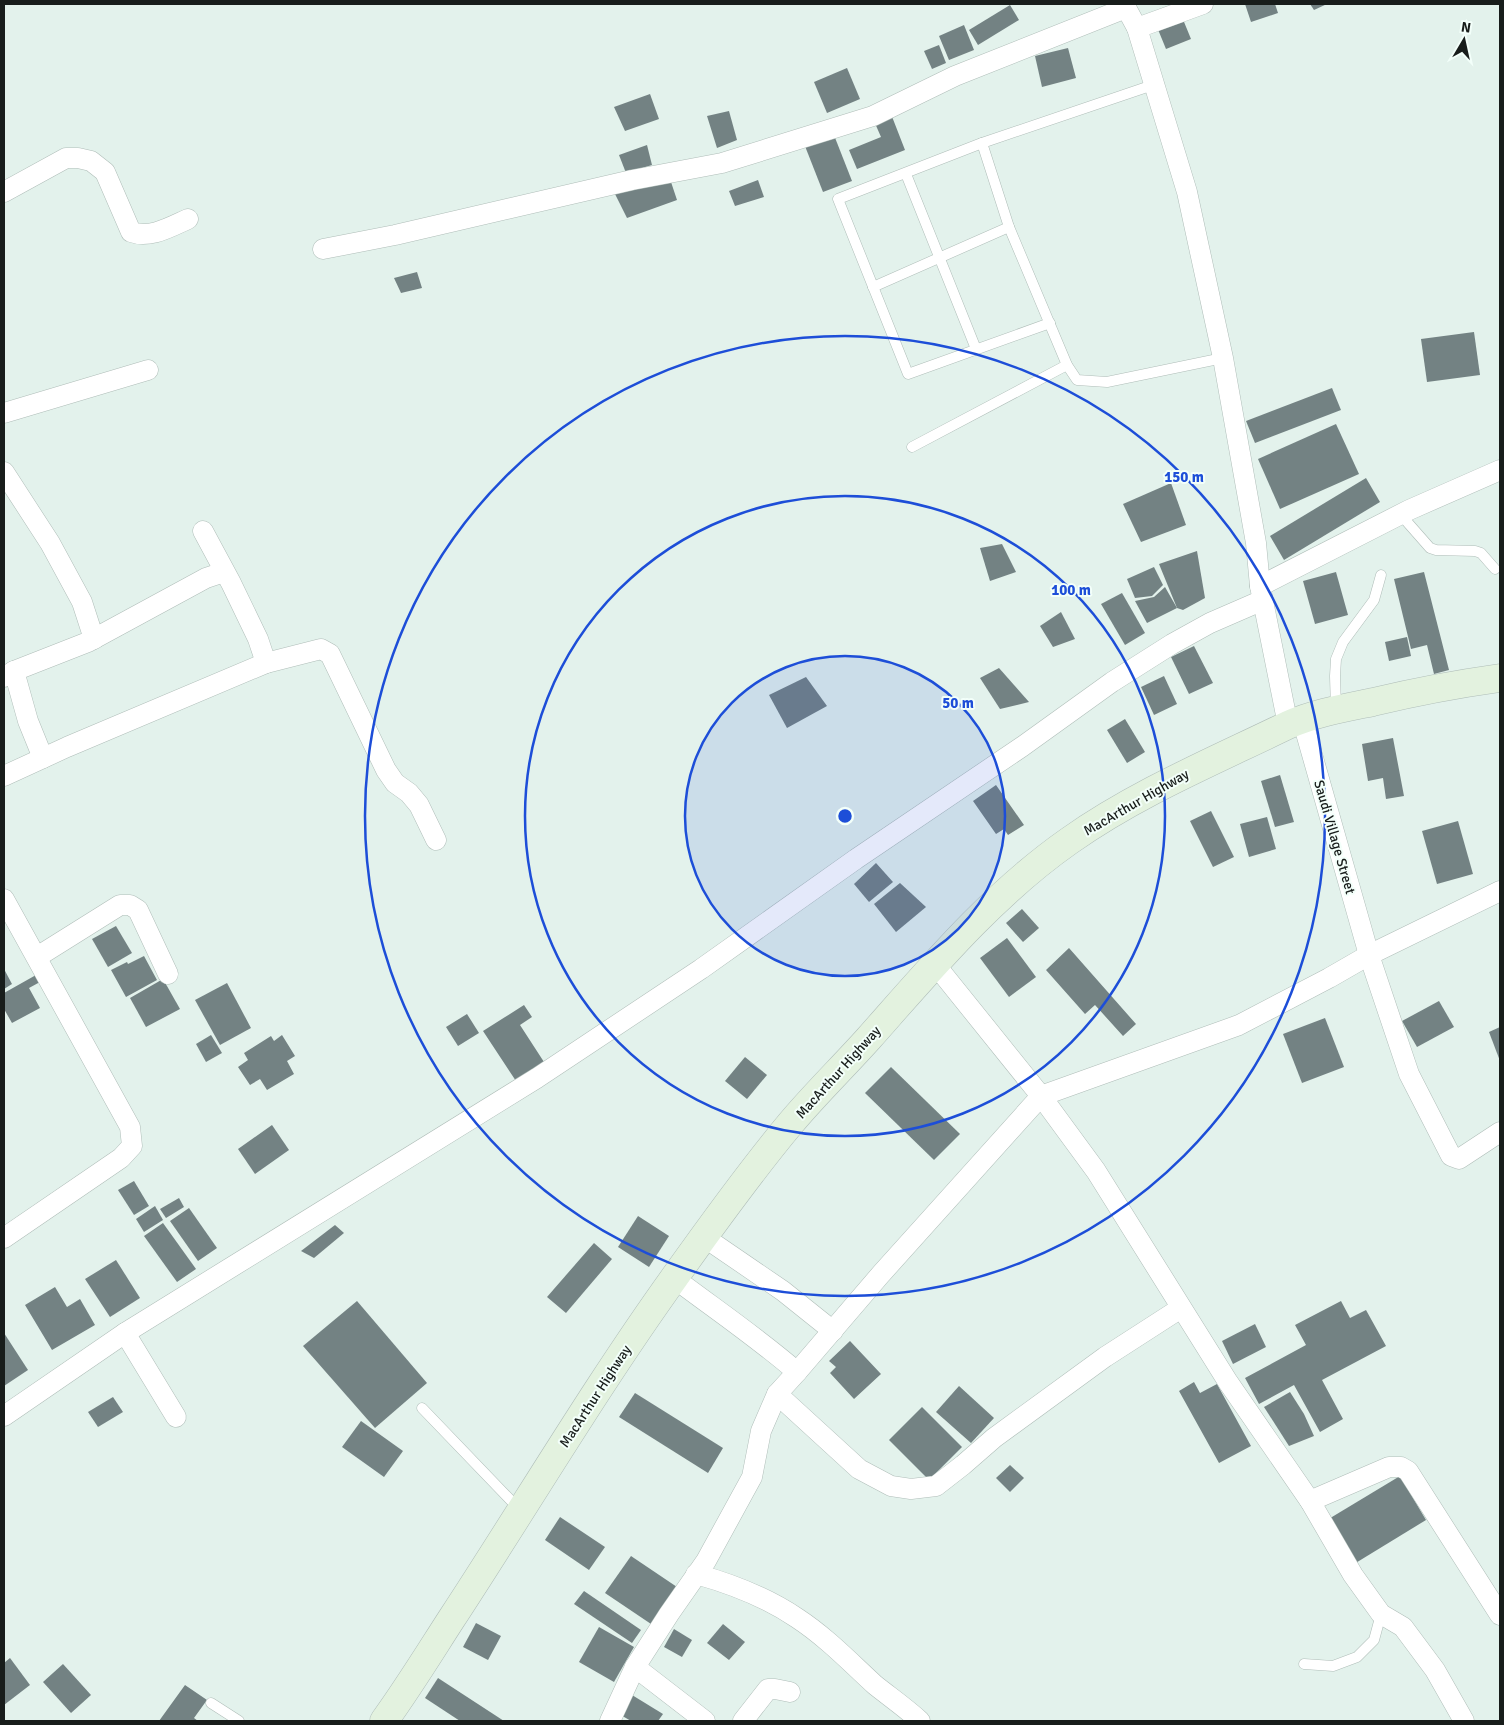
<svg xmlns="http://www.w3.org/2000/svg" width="1504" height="1725" font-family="Signika,sans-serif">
  <rect width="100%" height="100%" fill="#e3f2ec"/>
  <!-- building -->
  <g fill="#738283">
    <path d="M 1245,4 L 1275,4 L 1278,13 L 1251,22 Z"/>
    <path d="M 1310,4 L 1327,4 L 1314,10 Z"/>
    <path d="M 1010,5 L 1019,20 L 978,45 L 969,30 Z"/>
    <path d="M 1182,17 L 1191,39 L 1166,49 L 1157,27 Z"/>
    <path d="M 964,25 L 974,50 L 949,60 L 939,36 Z"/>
    <path d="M 939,45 L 946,63 L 932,69 L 924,51 Z"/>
    <path d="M 1068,48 L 1076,78 L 1042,87 L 1035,56 Z"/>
    <path d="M 847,68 L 860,99 L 827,113 L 814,82 Z"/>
    <path d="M 650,94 L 659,119 L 625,131 L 614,107 Z"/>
    <path d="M 729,111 L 737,140 L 717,148 L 707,116 Z"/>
    <path d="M 891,114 L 905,150 L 857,169 L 849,150 L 881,137 L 874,121 Z"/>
    <path d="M 832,130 L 852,181 L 823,192 L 803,141 Z"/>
    <path d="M 647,145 L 652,165 L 626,173 L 619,155 Z"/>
    <path d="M 669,176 L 677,200 L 627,218 L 614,192 Z"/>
    <path d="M 758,180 L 764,197 L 735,206 L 729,191 Z"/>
    <path d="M 417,272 L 422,288 L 401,293 L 394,278 Z"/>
    <path d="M 1474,332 L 1480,375 L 1427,382 L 1421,339 Z"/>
    <path d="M 1332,388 L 1341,410 L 1255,443 L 1246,421 Z"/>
    <path d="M 1336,424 L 1359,474 L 1280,509 L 1258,459 Z"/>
    <path d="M 1366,478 L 1380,502 L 1284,560 L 1270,536 Z"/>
    <path d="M 1171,483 L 1186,525 L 1141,542 L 1123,504 Z"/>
    <path d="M 1002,544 L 1016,572 L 990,581 L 980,548 Z"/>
    <path d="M 1197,551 L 1205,598 L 1183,610 L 1177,608 L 1159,564 Z"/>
    <path d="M 1154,567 L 1163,585 L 1152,596 L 1135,598 L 1127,579 Z"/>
    <path d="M 1336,572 L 1348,615 L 1315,624 L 1303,581 Z"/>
    <path d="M 1424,572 L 1449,670 L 1434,674 L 1427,645 L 1411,649 L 1394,579 Z"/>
    <path d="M 1165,587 L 1177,608 L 1147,623 L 1135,601 L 1154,597 Z"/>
    <path d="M 1122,593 L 1145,633 L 1125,645 L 1101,604 Z"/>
    <path d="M 1061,612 L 1075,639 L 1053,647 L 1040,626 Z"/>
    <path d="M 1407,637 L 1411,656 L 1389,661 L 1385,642 Z"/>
    <path d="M 1194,646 L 1213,683 L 1189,694 L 1171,657 Z"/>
    <path d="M 999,668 L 1029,702 L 1000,709 L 980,678 Z"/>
    <path d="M 1164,676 L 1177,704 L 1154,715 L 1141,687 Z"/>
    <path d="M 806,677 L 827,706 L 787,728 L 769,695 Z"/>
    <path d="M 1125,719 L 1145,752 L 1127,763 L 1107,730 Z"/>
    <path d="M 1393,738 L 1404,796 L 1386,799 L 1383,778 L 1368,781 L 1362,744 Z"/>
    <path d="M 1280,775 L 1294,822 L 1275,827 L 1261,781 Z"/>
    <path d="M 996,785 L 1024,825 L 1008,835 L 1004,829 L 996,834 L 973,801 Z"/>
    <path d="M 1211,811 L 1234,857 L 1213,867 L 1190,821 Z"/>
    <path d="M 1267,817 L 1276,849 L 1249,857 L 1240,824 Z"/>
    <path d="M 1458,821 L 1473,874 L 1437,884 L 1422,831 Z"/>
    <path d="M 876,863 L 893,882 L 869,902 L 854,884 Z"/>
    <path d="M 900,883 L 926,907 L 896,932 L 874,904 Z"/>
    <path d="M 1022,909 L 1039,928 L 1023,942 L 1006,923 Z"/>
    <path d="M 116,926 L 132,953 L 108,967 L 92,939 Z"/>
    <path d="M 1007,938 L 1036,977 L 1009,997 L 980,958 Z"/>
    <path d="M 1069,948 L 1136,1024 L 1123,1036 L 1095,1005 L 1085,1014 L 1046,970 Z"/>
    <path d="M 144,956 L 157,980 L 126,997 L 111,970 L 127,962 L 128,964 Z"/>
    <path d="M 4,969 L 12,984 L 4,989 Z"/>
    <path d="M 36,975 L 40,982 L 29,988 L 40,1008 L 12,1023 L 4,1009 L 4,993 Z"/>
    <path d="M 163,979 L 180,1009 L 146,1027 L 130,998 Z"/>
    <path d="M 227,983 L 251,1028 L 220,1045 L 195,1000 Z"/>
    <path d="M 1439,1001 L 1454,1027 L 1417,1047 L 1402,1021 Z"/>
    <path d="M 524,1005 L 532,1017 L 520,1025 L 544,1062 L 516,1081 L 483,1031 Z"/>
    <path d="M 467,1014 L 479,1033 L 458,1046 L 446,1027 Z"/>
    <path d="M 1325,1018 L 1344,1067 L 1302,1083 L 1283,1034 Z"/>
    <path d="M 1500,1027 L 1500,1061 L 1489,1032 Z"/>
    <path d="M 211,1035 L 222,1053 L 206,1062 L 196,1044 Z"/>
    <path d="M 282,1035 L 295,1056 L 287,1061 L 294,1074 L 267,1090 L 260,1079 L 250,1085 L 238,1067 L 248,1060 L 244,1053 L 271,1036 L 274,1041 Z"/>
    <path d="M 745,1057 L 767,1075 L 747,1099 L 725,1081 Z"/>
    <path d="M 891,1067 L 960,1134 L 934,1160 L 865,1093 Z"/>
    <path d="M 272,1125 L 289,1150 L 255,1174 L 238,1149 Z"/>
    <path d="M 134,1181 L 149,1206 L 134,1215 L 118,1190 Z"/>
    <path d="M 179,1198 L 184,1207 L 166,1218 L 160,1209 Z"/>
    <path d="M 155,1206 L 163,1220 L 144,1232 L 136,1219 Z"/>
    <path d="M 189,1208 L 217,1248 L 198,1261 L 170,1221 Z"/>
    <path d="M 638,1216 L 669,1236 L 649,1267 L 618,1247 Z"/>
    <path d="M 163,1223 L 196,1269 L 177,1282 L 144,1236 Z"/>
    <path d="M 335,1225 L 344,1233 L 314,1258 L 301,1251 Z"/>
    <path d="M 594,1243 L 612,1259 L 566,1313 L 547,1297 Z"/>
    <path d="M 116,1260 L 140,1298 L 110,1317 L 85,1279 Z"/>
    <path d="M 55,1287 L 67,1307 L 80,1299 L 95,1325 L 52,1350 L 25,1305 Z"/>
    <path d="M 357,1301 L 427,1383 L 375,1428 L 303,1346 Z"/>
    <path d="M 1341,1301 L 1350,1318 L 1366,1310 L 1386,1346 L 1322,1380 L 1343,1419 L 1320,1432 L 1294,1385 L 1259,1404 L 1245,1378 L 1306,1345 L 1295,1325 Z"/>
    <path d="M 1255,1324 L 1266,1347 L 1233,1364 L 1222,1341 Z"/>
    <path d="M 4,1333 L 28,1370 L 4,1386 Z"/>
    <path d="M 850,1341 L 881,1374 L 854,1399 L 830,1373 L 836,1367 L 829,1361 Z"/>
    <path d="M 1194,1382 L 1200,1393 L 1217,1384 L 1251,1446 L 1219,1463 L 1179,1391 Z"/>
    <path d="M 959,1386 L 994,1418 L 971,1443 L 936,1412 Z"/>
    <path d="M 1290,1392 L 1304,1414 L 1314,1436 L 1289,1446 L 1264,1407 Z"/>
    <path d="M 635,1393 L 723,1448 L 708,1473 L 619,1417 Z"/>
    <path d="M 113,1397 L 123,1412 L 98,1427 L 88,1412 Z"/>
    <path d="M 922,1407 L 962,1447 L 929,1480 L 889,1440 Z"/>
    <path d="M 361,1421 L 403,1451 L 384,1477 L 342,1447 Z"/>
    <path d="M 1010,1465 L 1024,1478 L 1010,1492 L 996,1478 Z"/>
    <path d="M 1400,1476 L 1426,1520 L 1354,1564 L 1327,1520 Z"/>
    <path d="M 560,1517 L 605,1547 L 589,1570 L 545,1540 Z"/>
    <path d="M 631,1556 L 677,1587 L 651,1624 L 605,1593 Z"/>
    <path d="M 584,1591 L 641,1630 L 632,1643 L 574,1604 Z"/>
    <path d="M 476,1623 L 501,1636 L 488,1660 L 463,1647 Z"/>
    <path d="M 723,1624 L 745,1642 L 729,1660 L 707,1643 Z"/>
    <path d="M 599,1627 L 634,1647 L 614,1682 L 579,1662 Z"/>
    <path d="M 674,1629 L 692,1640 L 682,1657 L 664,1647 Z"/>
    <path d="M 10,1658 L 30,1685 L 4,1705 L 4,1663 Z"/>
    <path d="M 63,1664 L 91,1695 L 71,1713 L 43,1682 Z"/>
    <path d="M 438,1678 L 504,1721 L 460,1721 L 425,1698 Z"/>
    <path d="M 185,1685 L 207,1700 L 194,1718 L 198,1721 L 159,1721 Z"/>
    <path d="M 632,1695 L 663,1714 L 658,1721 L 631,1721 L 619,1714 Z"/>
  </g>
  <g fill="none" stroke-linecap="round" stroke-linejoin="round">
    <defs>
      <g id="lane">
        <path d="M 982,143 L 1009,227 L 1067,365 L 1077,380 L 1107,382 L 1223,358"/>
        <path d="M 906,174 L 976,349"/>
        <path d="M 873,287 L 1009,227"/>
        <path d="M 1050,323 L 908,374 L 838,199 L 982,143 L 1153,85"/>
        <path d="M 912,447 L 1067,365"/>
        <path d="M 1401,515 L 1430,548 L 1436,550 L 1475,551 L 1481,553 L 1495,569"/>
        <path d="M 1336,709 L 1335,676 L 1336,659 L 1343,642 L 1374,600 L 1381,575"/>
        <path d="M 422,1408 L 520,1510"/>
        <path d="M 1304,1664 L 1333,1666 L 1357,1657 L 1374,1640 L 1381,1614"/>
        <path d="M 211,1703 L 239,1721"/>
      </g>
      <g id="street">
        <path d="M 1124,4 L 1137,28 L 1187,192 L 1223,358 L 1256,543 L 1260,586 L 1288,725"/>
        <path d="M 1137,28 L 1203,4"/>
        <path d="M 4,192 L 66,158 L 78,158 L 91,161 L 105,172 L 131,232 C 150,239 170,227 188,219"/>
        <path d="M 323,249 L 395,235 L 632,180 L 722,163 L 873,116 L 955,76 L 1126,8"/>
        <path d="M 4,413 L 148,370"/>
        <path d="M 4,472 L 50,543 L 82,602 L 94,639"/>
        <path d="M 203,531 L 231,583 L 258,639 L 266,663"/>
        <path d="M 1260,586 L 1409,510 L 1500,470"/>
        <path d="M 14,671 L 28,721 L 43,758"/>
        <path d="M 4,677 L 14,671 L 88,642 L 206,578 L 224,572"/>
        <path d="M 1302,719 L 1369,955 L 1409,1074 L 1451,1156 L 1459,1159 L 1500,1132"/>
        <path d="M 4,776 L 67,747 L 266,663 L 321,649 L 330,654 L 386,770 L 395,783 L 409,793 L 419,805 L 436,840"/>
        <path d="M 4,899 L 130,1127 L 132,1146 L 121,1158 L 4,1238"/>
        <path d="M 37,957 L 120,905 L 130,905 L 138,910 L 168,974"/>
        <path d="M 934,963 L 1041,1096 L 1096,1171 L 1228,1382 L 1310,1501 L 1353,1575 L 1381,1614 L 1403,1627 L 1435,1670 L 1464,1721"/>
        <path d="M 704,1237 L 783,1291 L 833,1331"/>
        <path d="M 125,1333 L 176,1417"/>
        <path d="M 797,1372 L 881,1274 L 1041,1096 L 1239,1025 L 1329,978 L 1369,955 L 1500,891"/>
        <path d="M 777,1394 L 859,1469 L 891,1486 L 911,1489 L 936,1486 L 963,1465 L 994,1438 L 1105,1357 L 1181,1308"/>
        <path d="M 4,1416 L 125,1333 L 537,1078 L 701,969 L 856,859 L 1023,746 L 1112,682 L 1172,644 L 1210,623 L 1263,600"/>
        <path d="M 1310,1501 L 1389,1467 L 1401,1467 L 1408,1471 L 1500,1615"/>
        <path d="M 696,1574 C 732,1584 766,1597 797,1618 C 826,1637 850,1662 875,1685 C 890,1697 906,1708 920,1721"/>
        <path d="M 635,1667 L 705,1721"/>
        <path d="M 610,1721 L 635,1667 L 669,1614 L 706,1561 L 752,1477 L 761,1431 L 777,1394 L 797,1372 C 758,1338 715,1309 674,1278"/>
        <path d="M 743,1721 L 768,1689 L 775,1689 L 790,1692"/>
      </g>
      <path id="secondary" d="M 384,1721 C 408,1688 430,1652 452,1618 C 526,1505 595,1388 674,1278 C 711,1226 749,1173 790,1124 C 815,1094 843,1067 869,1038 C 931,968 992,895 1069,841 C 1137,793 1214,761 1288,725 C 1315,713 1344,708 1373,702 C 1415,692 1457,684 1500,678"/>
    </defs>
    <!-- lane casing -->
    <use href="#lane" stroke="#afbdb8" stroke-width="11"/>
    <!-- street casing -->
    <use href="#street" stroke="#afbdb8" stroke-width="21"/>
    <!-- secondary casing -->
    <use href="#secondary" stroke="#afbdb8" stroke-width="29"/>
    <!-- lane -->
    <use href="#lane" stroke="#fff" stroke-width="10"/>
    <!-- street -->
    <use href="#street" stroke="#fff" stroke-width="20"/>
    <!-- secondary -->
    <use href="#secondary" stroke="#e3f2df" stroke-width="28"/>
  </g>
  <!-- distance rings -->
  <circle cx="845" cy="816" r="160" fill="#1d4ed8" fill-opacity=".12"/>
  <g fill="none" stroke="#1d4ed8" stroke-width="2.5">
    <circle cx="845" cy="816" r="160"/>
    <circle cx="845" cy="816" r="320"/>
    <circle cx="845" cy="816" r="480"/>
  </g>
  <g text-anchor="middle" stroke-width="4" stroke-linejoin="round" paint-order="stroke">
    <!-- street labels -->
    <g font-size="14" fill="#181d1b" stroke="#f3fffa">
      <text transform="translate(1136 802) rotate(-30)" y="5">MacArthur Highway</text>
      <text transform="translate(1335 837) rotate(74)" y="5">Saudi Village Street</text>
      <text transform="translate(838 1072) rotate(-48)" y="5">MacArthur Highway</text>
      <text transform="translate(595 1396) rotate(-57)" y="5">MacArthur Highway</text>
    </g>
  </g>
  <circle cx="845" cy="816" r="8" fill="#1d4ed8" stroke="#f3fffa" stroke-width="2.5"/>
  <g font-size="15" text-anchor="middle" font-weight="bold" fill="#1d4ed8" stroke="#f3fffa" stroke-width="4" stroke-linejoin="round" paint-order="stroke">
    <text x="1184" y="482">150 m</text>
    <text x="1071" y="595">100 m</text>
    <text x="958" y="708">50 m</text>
  </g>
  <!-- border -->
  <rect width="1504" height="1725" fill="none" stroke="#181d1b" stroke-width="10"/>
  <!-- north arrow -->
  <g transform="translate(1464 40) rotate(9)" stroke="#f3fffa" stroke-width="4" paint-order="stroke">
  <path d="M0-4L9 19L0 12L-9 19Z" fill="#181d1b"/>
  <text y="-8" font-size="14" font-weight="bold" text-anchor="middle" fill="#181d1b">N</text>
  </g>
</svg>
